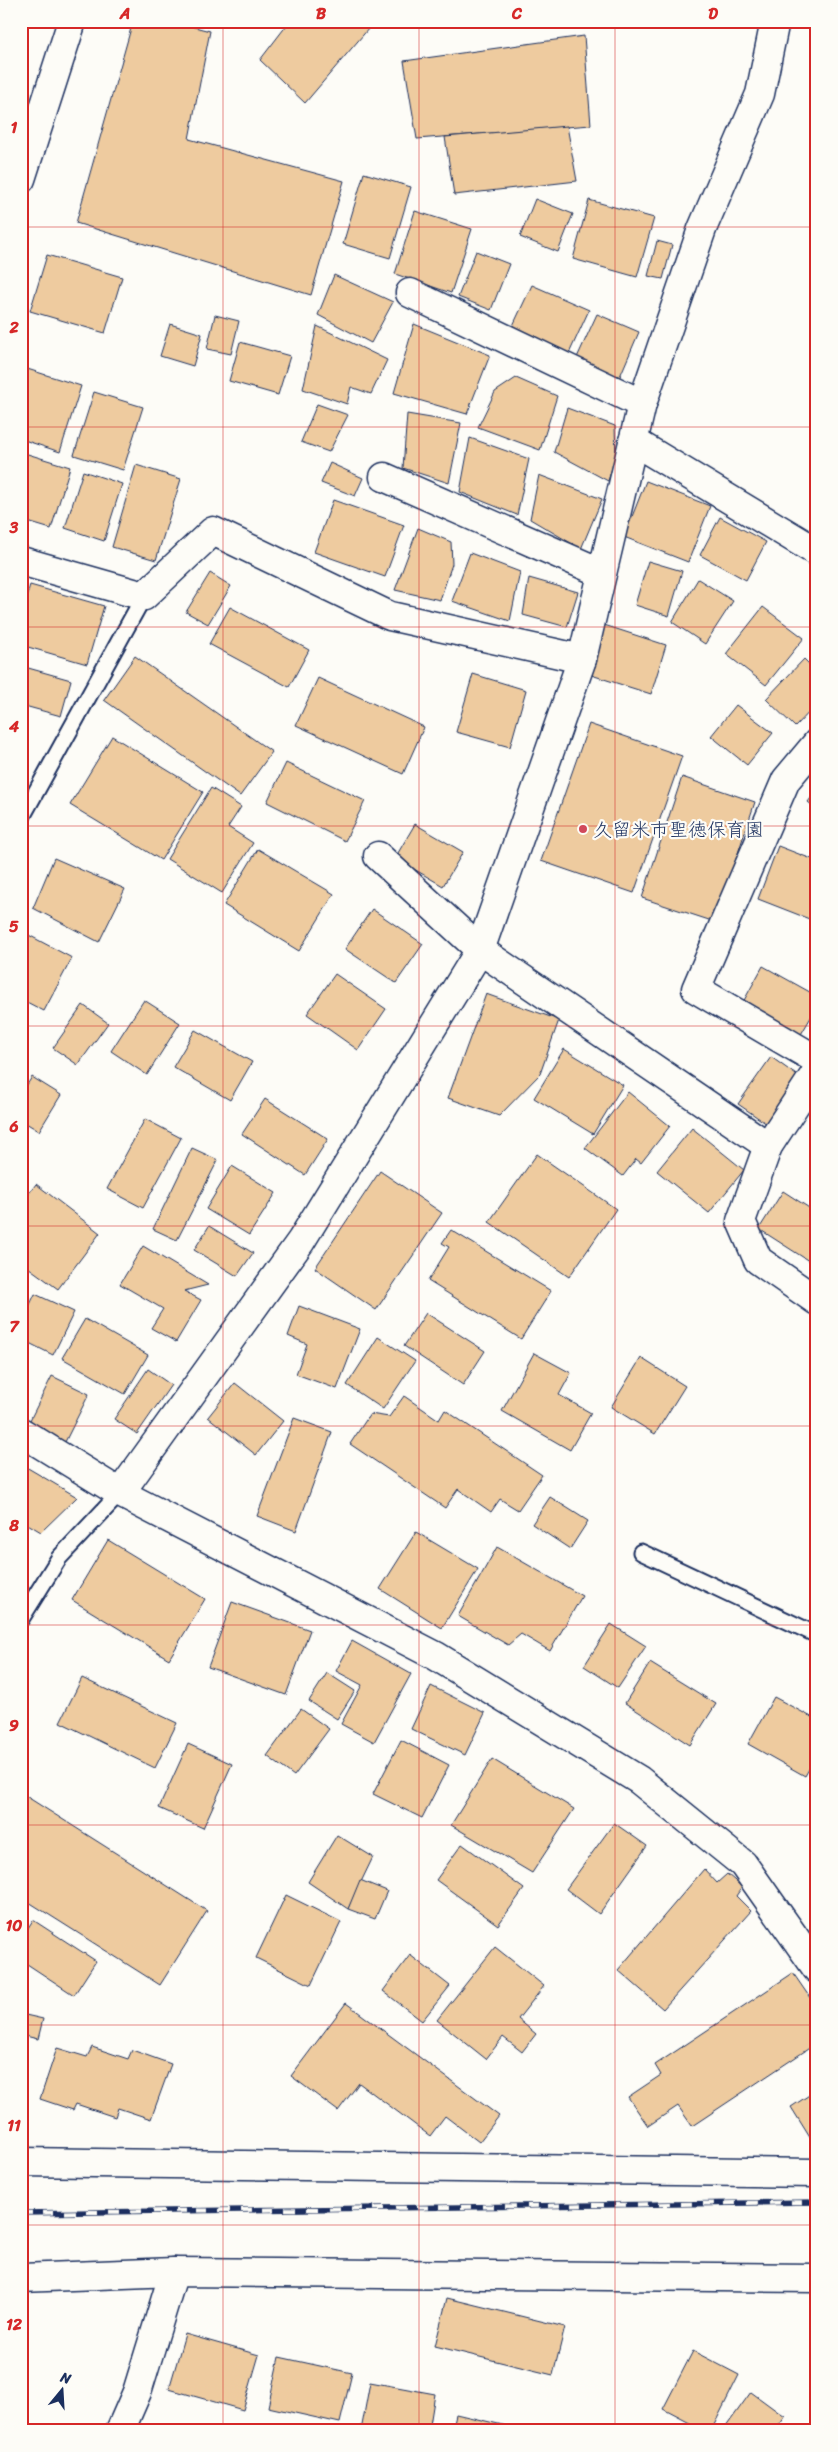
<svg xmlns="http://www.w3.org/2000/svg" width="838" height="2452" font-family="Sriracha,'Klee One',sans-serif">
  <rect width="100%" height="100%" fill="#fdfcf7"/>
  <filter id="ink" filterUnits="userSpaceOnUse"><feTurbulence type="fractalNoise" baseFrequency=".02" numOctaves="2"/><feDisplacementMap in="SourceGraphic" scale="10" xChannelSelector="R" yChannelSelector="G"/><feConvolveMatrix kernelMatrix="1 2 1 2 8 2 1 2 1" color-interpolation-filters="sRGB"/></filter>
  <g filter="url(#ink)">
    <!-- building -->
    <g fill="#eecb9f" stroke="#1b2f5e">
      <path d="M 133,21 L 171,21 L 210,31 L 189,139 L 344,181 L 311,295 L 76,223 Z"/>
      <path d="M 290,21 L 375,21 L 305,103 L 260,60 Z"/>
      <path d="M 584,36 L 591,125 L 417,139 L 404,61 Z"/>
      <path d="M 567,126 L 577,181 L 454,195 L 445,137 Z"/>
      <path d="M 364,173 L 411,187 L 390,258 L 343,244 Z"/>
      <path d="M 535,199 L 573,214 L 558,252 L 520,237 Z"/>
      <path d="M 589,200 L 654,218 L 637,277 L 573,259 Z"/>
      <path d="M 415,211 L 472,229 L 451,293 L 395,274 Z"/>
      <path d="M 657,241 L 672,245 L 663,279 L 648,276 Z"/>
      <path d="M 476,251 L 509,264 L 491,310 L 458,297 Z"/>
      <path d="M 47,255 L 122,277 L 105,333 L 30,311 Z"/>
      <path d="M 334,275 L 393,302 L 371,343 L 318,315 Z"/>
      <path d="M 532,285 L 589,310 L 567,358 L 510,332 Z"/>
      <path d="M 597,314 L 639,332 L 618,381 L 575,362 Z"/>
      <path d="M 215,315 L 239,321 L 231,354 L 207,349 Z"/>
      <path d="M 170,324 L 202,334 L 193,366 L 160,356 Z"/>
      <path d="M 414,324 L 490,355 L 467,414 L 394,393 Z"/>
      <path d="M 317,326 L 387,360 L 371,394 L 351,387 L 347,404 L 303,389 Z"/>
      <path d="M 240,342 L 290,356 L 278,395 L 229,381 Z"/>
      <path d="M 21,367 L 81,386 L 60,452 L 21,439 Z"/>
      <path d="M 516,378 L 557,396 L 540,450 L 478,427 L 495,392 Z"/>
      <path d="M 94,392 L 143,407 L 123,470 L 74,455 Z"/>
      <path d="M 317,404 L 348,415 L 329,452 L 301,442 Z"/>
      <path d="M 567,408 L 615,426 L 616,456 L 608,481 L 554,452 Z"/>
      <path d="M 407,414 L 461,423 L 449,483 L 403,468 Z"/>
      <path d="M 470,438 L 529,459 L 517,515 L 460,492 Z"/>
      <path d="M 21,452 L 70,467 L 51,529 L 21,520 Z"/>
      <path d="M 330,463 L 363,478 L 355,496 L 321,483 Z"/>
      <path d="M 136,465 L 181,479 L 156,560 L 112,547 Z"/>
      <path d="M 83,471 L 122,484 L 104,541 L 65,528 Z"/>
      <path d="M 539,475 L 602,499 L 581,549 L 530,519 Z"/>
      <path d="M 646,481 L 710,506 L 688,562 L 624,537 Z"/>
      <path d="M 333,500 L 404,525 L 385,577 L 314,552 Z"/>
      <path d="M 720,517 L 766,542 L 746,580 L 700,555 Z"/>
      <path d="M 418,528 L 451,542 L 452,564 L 440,600 L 395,590 Z"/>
      <path d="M 470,553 L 520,572 L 510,621 L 452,601 Z"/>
      <path d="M 648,561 L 682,571 L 669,616 L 635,605 Z"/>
      <path d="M 210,573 L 231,586 L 208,624 L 186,612 Z"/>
      <path d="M 529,578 L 578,592 L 567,627 L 523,615 Z"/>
      <path d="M 698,579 L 733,601 L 705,644 L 672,622 Z"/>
      <path d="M 30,585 L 104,606 L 87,664 L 21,645 L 21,614 Z"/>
      <path d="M 230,607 L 309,650 L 289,687 L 209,644 Z"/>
      <path d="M 763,607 L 804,638 L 766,685 L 726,654 Z"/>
      <path d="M 601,624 L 666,645 L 651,694 L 585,673 Z"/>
      <path d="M 135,656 L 272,752 L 240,796 L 104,700 Z"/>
      <path d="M 804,659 L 817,672 L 817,704 L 795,727 L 766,699 Z"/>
      <path d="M 21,666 L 71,680 L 61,716 L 21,705 Z"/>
      <path d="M 473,674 L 526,690 L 510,747 L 456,732 Z"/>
      <path d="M 318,678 L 424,727 L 403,774 L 296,725 Z"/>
      <path d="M 736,705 L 773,733 L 747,765 L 711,736 Z"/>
      <path d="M 589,724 L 682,756 L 634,893 L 541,861 Z"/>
      <path d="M 112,736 L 203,792 L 161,860 L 70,805 Z"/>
      <path d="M 286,763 L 365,801 L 345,841 L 267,802 Z"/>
      <path d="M 682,777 L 755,802 L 715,922 L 642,898 Z"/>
      <path d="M 211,788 L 241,807 L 228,827 L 253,843 L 222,893 L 167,859 Z"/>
      <path d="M 817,790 L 817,809 L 808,802 Z"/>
      <path d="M 415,824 L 463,852 L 443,886 L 395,858 Z"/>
      <path d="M 778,846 L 817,861 L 817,922 L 758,899 Z"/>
      <path d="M 258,849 L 334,894 L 299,951 L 224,905 Z"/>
      <path d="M 54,858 L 125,889 L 99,942 L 33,908 Z"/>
      <path d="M 372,909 L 423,944 L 396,983 L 345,949 Z"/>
      <path d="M 21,931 L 72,958 L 44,1011 L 21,999 Z"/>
      <path d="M 763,966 L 817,996 L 817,1007 L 800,1036 L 742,1004 Z"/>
      <path d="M 335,974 L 386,1009 L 358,1050 L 307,1014 Z"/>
      <path d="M 486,994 L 559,1020 L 540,1074 L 499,1116 L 448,1098 Z"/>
      <path d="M 144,1000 L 180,1023 L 147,1075 L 111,1051 Z"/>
      <path d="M 83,1005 L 108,1023 L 78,1065 L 53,1048 Z"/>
      <path d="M 195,1030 L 252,1062 L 230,1100 L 173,1067 Z"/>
      <path d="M 564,1049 L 623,1085 L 593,1134 L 534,1098 Z"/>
      <path d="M 771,1057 L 799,1077 L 767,1124 L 738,1104 Z"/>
      <path d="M 32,1077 L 61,1095 L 39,1131 L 21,1120 L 21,1094 Z"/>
      <path d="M 628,1092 L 670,1126 L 641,1163 L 636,1159 L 623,1176 L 585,1148 Z"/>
      <path d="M 265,1099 L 328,1139 L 305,1175 L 242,1134 Z"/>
      <path d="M 145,1119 L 181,1138 L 143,1208 L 107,1189 Z"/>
      <path d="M 692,1128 L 744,1170 L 709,1213 L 657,1171 Z"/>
      <path d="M 192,1148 L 218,1160 L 177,1240 L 153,1229 Z"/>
      <path d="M 537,1154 L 616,1209 L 569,1277 L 489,1222 Z"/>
      <path d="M 232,1166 L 276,1193 L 249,1235 L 206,1209 Z"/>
      <path d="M 380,1171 L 442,1213 L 376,1310 L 315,1268 Z"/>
      <path d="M 36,1184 L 100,1233 L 58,1289 L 21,1262 L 21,1204 Z"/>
      <path d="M 783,1191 L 817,1213 L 817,1255 L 812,1263 L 759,1229 Z"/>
      <path d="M 209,1226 L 253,1253 L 237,1276 L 194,1250 Z"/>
      <path d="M 451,1230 L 551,1291 L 521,1339 L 428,1281 L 449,1247 L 442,1243 Z"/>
      <path d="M 143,1246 L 208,1285 L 184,1291 L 201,1300 L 176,1342 L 151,1328 L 163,1309 L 120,1284 Z"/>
      <path d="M 35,1294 L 74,1312 L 53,1355 L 21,1339 L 21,1323 Z"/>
      <path d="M 299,1306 L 360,1329 L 337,1389 L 296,1374 L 307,1344 L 288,1336 Z"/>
      <path d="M 426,1313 L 485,1351 L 463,1385 L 404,1346 Z"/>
      <path d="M 85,1319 L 148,1355 L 125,1394 L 62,1358 Z"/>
      <path d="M 378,1337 L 415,1361 L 383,1409 L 347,1385 Z"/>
      <path d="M 534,1353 L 571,1373 L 559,1395 L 591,1413 L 570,1450 L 502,1411 Z"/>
      <path d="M 641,1358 L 685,1386 L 655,1434 L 611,1407 Z"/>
      <path d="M 148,1369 L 171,1385 L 137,1434 L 114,1419 Z"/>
      <path d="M 52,1376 L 89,1394 L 64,1444 L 27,1426 Z"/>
      <path d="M 235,1383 L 283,1421 L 256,1455 L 208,1417 Z"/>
      <path d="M 404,1396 L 439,1420 L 445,1410 L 542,1475 L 518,1510 L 500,1499 L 491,1512 L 458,1489 L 445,1508 L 350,1444 L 370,1414 L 389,1417 Z"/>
      <path d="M 294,1418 L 332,1432 L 296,1531 L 257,1516 Z"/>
      <path d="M 21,1464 L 77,1497 L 41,1532 L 21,1520 Z"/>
      <path d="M 550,1497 L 588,1521 L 570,1549 L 532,1524 Z"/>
      <path d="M 416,1532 L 478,1569 L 442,1628 L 380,1589 Z"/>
      <path d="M 108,1540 L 205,1599 L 169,1659 L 72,1600 Z"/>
      <path d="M 497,1547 L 582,1596 L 550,1651 L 521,1634 L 508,1645 L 458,1616 Z"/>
      <path d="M 232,1602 L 310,1630 L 286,1695 L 208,1667 Z"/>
      <path d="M 611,1624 L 646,1646 L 618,1688 L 584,1666 Z"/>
      <path d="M 352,1641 L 411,1674 L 374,1742 L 341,1724 L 362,1685 L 336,1671 Z"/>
      <path d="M 650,1663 L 716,1704 L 690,1745 L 625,1703 Z"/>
      <path d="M 327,1673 L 355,1691 L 337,1719 L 309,1701 Z"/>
      <path d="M 82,1678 L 177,1723 L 155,1768 L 60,1722 Z"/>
      <path d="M 431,1686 L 485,1713 L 465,1755 L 411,1729 Z"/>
      <path d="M 774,1697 L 817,1720 L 817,1755 L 805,1776 L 748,1744 Z"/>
      <path d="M 301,1709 L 329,1729 L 294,1776 L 267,1756 Z"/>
      <path d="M 401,1740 L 449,1765 L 422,1818 L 373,1794 Z"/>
      <path d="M 188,1744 L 232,1764 L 203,1828 L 159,1808 Z"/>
      <path d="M 492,1759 L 574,1809 L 532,1873 L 451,1825 Z"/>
      <path d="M 21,1793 L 207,1911 L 160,1985 L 21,1897 Z"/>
      <path d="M 614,1823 L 647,1846 L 599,1914 L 566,1889 Z"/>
      <path d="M 337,1835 L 373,1857 L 348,1909 L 308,1882 Z"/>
      <path d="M 462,1844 L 524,1889 L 498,1925 L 436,1880 Z"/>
      <path d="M 704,1869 L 717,1883 L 727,1874 L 742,1887 L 736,1896 L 751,1911 L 663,2009 L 618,1970 Z"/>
      <path d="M 360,1880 L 387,1891 L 375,1919 L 348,1909 Z"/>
      <path d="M 286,1895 L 341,1922 L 311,1985 L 256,1958 Z"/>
      <path d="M 33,1920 L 96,1961 L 74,1995 L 21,1960 L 21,1939 Z"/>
      <path d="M 495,1947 L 544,1986 L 518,2019 L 536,2034 L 522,2052 L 503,2037 L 486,2059 L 437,2020 Z"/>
      <path d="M 410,1955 L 450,1986 L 422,2021 L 383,1991 Z"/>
      <path d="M 793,1973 L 817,2008 L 817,2043 L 692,2126 L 678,2106 L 648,2126 L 628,2097 L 661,2075 L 655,2065 Z"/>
      <path d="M 346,2003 L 499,2116 L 479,2142 L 445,2116 L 430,2136 L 359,2083 L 338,2111 L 291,2076 Z"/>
      <path d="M 21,2014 L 43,2019 L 38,2039 L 21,2035 Z"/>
      <path d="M 92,2047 L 128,2059 L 132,2050 L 171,2064 L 151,2119 L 118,2108 L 115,2117 L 76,2104 L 73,2110 L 40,2099 L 57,2048 L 87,2057 Z"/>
      <path d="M 817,2090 L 817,2143 L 814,2144 L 791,2107 Z"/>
      <path d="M 447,2298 L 565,2327 L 553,2375 L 435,2346 Z"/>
      <path d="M 185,2334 L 259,2355 L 243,2410 L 169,2389 Z"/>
      <path d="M 693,2351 L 739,2375 L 711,2431 L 705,2431 L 663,2409 Z"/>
      <path d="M 279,2357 L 352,2373 L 340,2423 L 268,2407 Z"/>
      <path d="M 370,2382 L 435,2394 L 429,2431 L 361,2431 Z"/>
      <path d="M 751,2392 L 785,2417 L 775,2431 L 723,2431 Z"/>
      <path d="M 456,2414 L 528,2431 L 452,2431 Z"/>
    </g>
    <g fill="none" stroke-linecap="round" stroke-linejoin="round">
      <defs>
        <g id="service">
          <path d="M 21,819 L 144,596"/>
          <path d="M 641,1552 L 817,1635"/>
          <path d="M 21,1619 L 59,1558 L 120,1493"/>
        </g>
        <g id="minor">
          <path d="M 410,293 L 642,404"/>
          <path d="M 633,441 L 817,552"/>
          <path d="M 384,477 L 602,573"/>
          <path d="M 21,561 L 144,596 L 213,531 L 390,616 L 582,659"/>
          <path d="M 817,743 L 786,780 L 696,989 L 817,1060"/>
          <path d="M 378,856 L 480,950 L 768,1146"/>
          <path d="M 817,1071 L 768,1146 L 741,1221 L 758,1260 L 817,1301"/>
          <path d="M 21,1432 L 120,1493 L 436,1656 L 639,1780 L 743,1864 L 817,1969"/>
          <path d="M 120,1493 L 301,1241 L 480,950 L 582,659 L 642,404 L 702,229 L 760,94 L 775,21"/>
          <path d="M 21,2162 L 817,2173"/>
          <path d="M 21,2278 L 174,2272 L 817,2278"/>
          <path d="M 120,2431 L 137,2392 L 174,2272"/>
        </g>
        <path id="tertiary" d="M 21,179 L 72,21"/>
      </defs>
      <!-- service casing -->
      <use href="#service" stroke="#1b2f5e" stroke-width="19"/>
      <!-- minor casing -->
      <use href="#minor" stroke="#1b2f5e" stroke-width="31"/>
      <!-- tertiary casing -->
      <use href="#tertiary" stroke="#1b2f5e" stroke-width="31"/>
      <!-- service -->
      <use href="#service" stroke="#fdfcf7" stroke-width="15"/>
      <!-- minor -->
      <use href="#minor" stroke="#fdfcf7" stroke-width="28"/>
      <!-- tertiary -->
      <use href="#tertiary" stroke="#fdfcf7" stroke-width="28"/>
      <defs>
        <path id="rail" d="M 21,2213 L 817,2202"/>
      </defs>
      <!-- rail casing -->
      <use href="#rail" stroke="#1b2f5e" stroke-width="5.5"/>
      <!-- rail -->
      <use href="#rail" stroke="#fdfcf7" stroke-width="4" stroke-dasharray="11" stroke-linecap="butt"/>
    </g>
  </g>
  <!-- grid -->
  <path fill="none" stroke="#d62828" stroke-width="1" stroke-opacity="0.55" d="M 223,21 L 223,2431M 419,21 L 419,2431M 615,21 L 615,2431M 21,227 L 817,227M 21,427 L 817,427M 21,627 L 817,627M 21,826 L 817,826M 21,1026 L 817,1026M 21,1226 L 817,1226M 21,1426 L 817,1426M 21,1625 L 817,1625M 21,1825 L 817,1825M 21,2025 L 817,2025M 21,2225 L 817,2225"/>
  <!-- markers -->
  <circle fill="#d1495b" stroke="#fdfcf7" stroke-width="2" cx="583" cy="829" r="5"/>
  <g text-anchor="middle" stroke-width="4.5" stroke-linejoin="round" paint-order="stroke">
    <!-- poi labels -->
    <g font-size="19" fill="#1b2f5e" stroke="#fdfcf7" text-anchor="start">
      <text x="593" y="836">久留米市聖徳保育園</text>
    </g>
  </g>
  <!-- margin -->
  <rect width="838" height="2452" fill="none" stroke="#fdfcf7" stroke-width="55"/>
  <!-- north arrow -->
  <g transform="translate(62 2390) rotate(18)" stroke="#fdfcf7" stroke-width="4" paint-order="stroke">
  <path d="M0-4L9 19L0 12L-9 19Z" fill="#1b2f5e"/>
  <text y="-8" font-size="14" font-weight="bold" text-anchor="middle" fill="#1b2f5e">N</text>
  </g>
  <rect x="28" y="28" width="782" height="2396" fill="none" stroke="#d62828" stroke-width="2"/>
  <g font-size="16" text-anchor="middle" font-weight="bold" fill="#d62828">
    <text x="125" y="19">A</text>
    <text x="321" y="19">B</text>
    <text x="517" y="19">C</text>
    <text x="713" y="19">D</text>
    <text x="14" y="133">1</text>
    <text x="14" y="333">2</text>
    <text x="14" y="533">3</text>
    <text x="14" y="732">4</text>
    <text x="14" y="932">5</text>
    <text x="14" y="1132">6</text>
    <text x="14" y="1332">7</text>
    <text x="14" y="1531">8</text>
    <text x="14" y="1731">9</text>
    <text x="14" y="1931">10</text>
    <text x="14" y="2131">11</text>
    <text x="14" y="2330">12</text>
  </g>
</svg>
